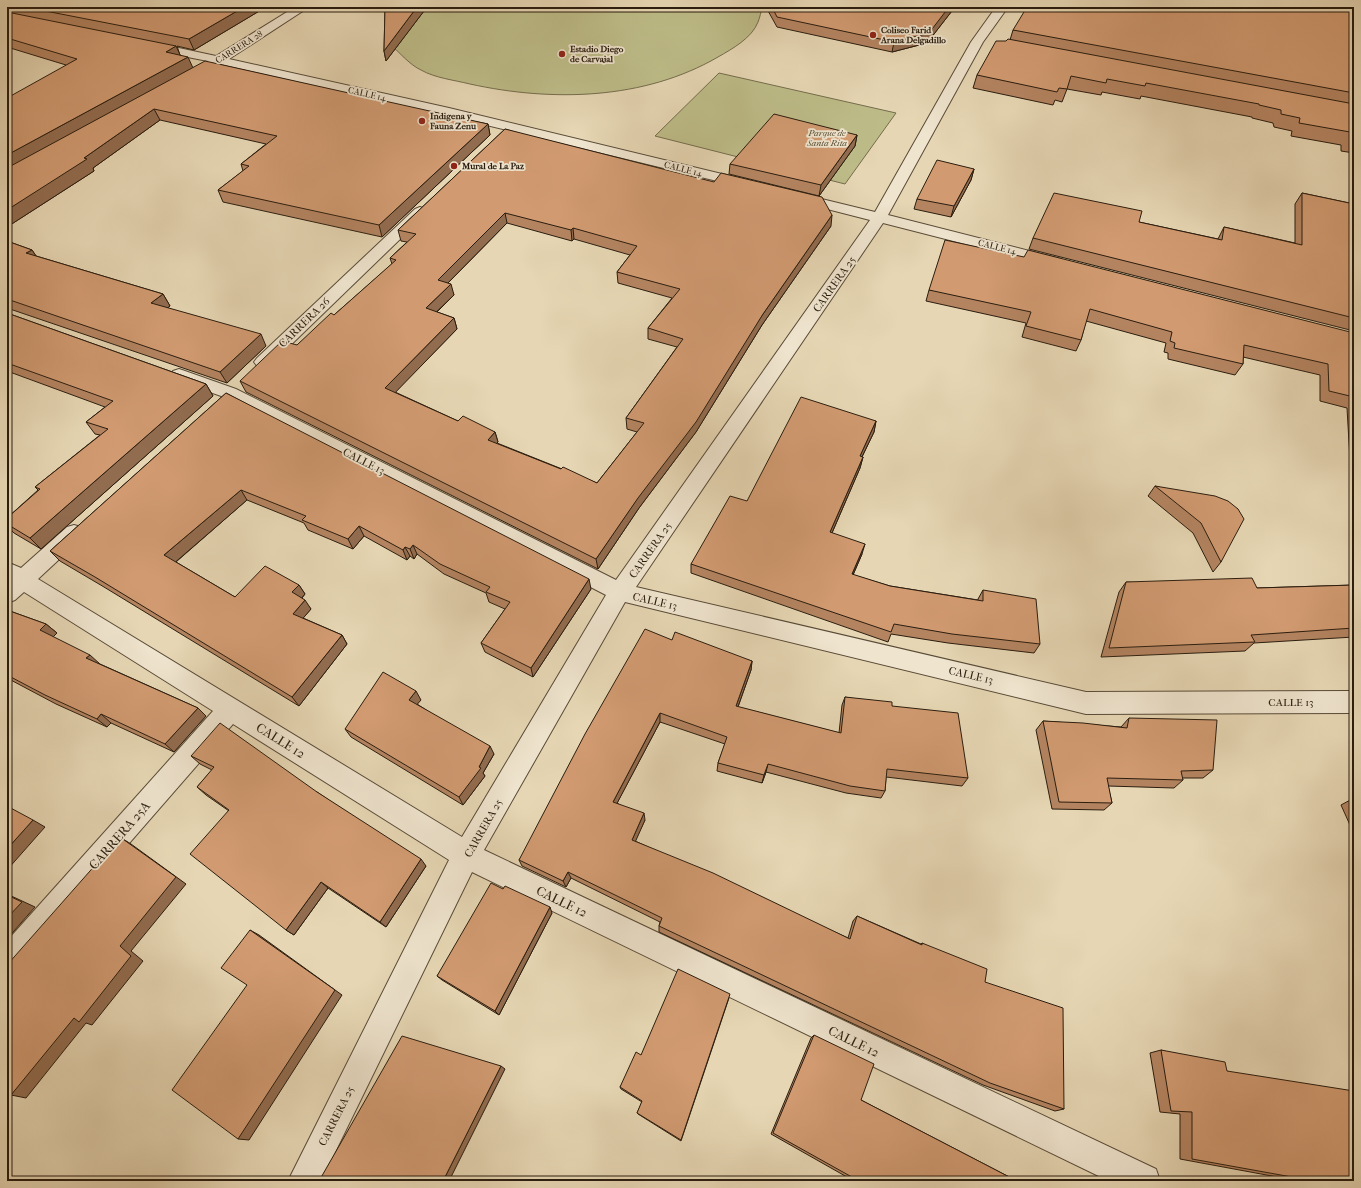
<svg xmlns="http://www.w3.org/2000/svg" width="1361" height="1188" font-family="'IM FELL French Canon',serif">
  <rect width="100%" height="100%" fill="#e6d6b3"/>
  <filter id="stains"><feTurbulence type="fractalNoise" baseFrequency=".005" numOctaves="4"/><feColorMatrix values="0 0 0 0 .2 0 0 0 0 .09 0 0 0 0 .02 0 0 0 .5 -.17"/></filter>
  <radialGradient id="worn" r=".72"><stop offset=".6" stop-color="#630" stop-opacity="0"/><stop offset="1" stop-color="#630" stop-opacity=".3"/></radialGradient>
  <!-- green -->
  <g fill="#bdbc88" stroke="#746c4c">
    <path d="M 368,7 L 762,7 C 761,12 760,17 758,22 C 752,38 732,49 718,57 C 644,100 552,102 470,84 C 454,80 435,78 421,70 C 410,65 400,53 391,45 L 392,9 Z"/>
    <path d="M 719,73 L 896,113 L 845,184 L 655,136 Z"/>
  </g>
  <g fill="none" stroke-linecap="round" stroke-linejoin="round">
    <defs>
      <g id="street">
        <path d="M 295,7 L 309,7 L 229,59 L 449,108 L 751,181 L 753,184 L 751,187 L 746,188 L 449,116 L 220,64 L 212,68 L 208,67 L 206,64 L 208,61 L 151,50 L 145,46 L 151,42 L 216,56 Z"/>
        <path d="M 996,7 L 1008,7 L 983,42 L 888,215 L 1061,259 L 1063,262 L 1061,265 L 1055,267 L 883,223 L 636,587 L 1086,692 L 1354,691 L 1354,713 L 1086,714 L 625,602 L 484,850 L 1156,1169 L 1160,1181 L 1109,1181 L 472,872 L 321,1181 L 288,1181 L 449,860 L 233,724 L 17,972 L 7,976 L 7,941 L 213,711 L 24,592 L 15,600 L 7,603 L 7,562 L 21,568 L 67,527 L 74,525 L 81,527 L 84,533 L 81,539 L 38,579 L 462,837 L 606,595 L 224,397 L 173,379 L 170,375 L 173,371 L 179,369 L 185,371 L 236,389 L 616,580 L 870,220 L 792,200 L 790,197 L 792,194 L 797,193 L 875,212 L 971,42 Z"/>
        <path d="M 420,207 L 425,209 L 428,212 L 425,215 L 269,366 L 263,368 L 257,366 L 254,362 L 257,358 L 415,209 Z"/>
      </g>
    </defs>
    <!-- street casing -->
    <use href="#street" stroke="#594b38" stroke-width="2"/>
    <!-- street -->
    <use href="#street" fill="#efe4ce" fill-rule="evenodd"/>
  </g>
  <!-- wall -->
  <g fill="#b48461" stroke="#2a1d0f" fill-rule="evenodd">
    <path d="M 7,7 L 266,7 L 194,50 L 177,46 L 180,55 L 192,68 L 488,124 L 490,135 L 382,237 L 223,202 L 218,190 L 243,171 L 241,164 L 266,144 L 160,120 L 93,168 L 94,171 L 7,227 L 66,65 L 7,47 Z"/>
    <path d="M 368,7 L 427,7 L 386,61 L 384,51 L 385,8 Z"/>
    <path d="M 768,7 L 955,7 L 927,43 L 892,52 L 777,27 L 767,9 Z"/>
    <path d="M 1354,7 L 1354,153 L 1341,151 L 1341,145 L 1291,136 L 1292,131 L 1274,127 L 1273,123 L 1252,118 L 1252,117 L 1141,96 L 1140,99 L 1102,92 L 1101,95 L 1067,89 L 1062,102 L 1055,100 L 1053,105 L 973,88 L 977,75 L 1006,41 L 1010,40 L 1013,30 Z"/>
    <path d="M 505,129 L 831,226 L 762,325 L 696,432 L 639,508 L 598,569 L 246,392 L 240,381 L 297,345 L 334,315 L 392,264 L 390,258 L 407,242 L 401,241 L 398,230 ZM 507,223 L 572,241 L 574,239 L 630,255 L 617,272 L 618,283 L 672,298 L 648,328 L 648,339 L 677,347 L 626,418 L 627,429 L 637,432 L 597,483 L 497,443 L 498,442 L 495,432 L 458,421 L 395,392 L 457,329 L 454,318 L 437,312 L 454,295 L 448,283 Z"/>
    <path d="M 857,135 L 855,146 L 819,196 L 729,174 L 730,164 Z"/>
    <path d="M 974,169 L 971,180 L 951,217 L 914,209 L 917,199 Z"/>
    <path d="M 1302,193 L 1354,204 L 1354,331 L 1029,249 L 1033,238 L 1139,222 L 1218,239 L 1224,227 L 1295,243 L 1295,204 Z"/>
    <path d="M 7,241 L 32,250 L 36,256 L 163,294 L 170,306 L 167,308 L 266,346 L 227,383 L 7,308 Z"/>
    <path d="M 929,290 L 1354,333 L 1354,461 L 1350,460 L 1347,408 L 1320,401 L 1320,375 L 1243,357 L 1243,364 L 1235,375 L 1168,359 L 1168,353 L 1164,352 L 1166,343 L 1086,321 L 1081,340 L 1076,351 L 1022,337 L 1026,323 L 926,301 Z"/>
    <path d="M 7,313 L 206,384 L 213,396 L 41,549 L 14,533 L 7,526 L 7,518 L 38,490 L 35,487 L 100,435 L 95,434 L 86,422 L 105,407 L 7,371 Z"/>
    <path d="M 226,393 L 591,589 L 533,677 L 485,652 L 481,643 L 505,609 L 489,602 L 486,593 L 444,574 L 417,554 L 414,559 L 410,556 L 407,560 L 364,536 L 353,549 L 308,530 L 304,523 L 247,500 L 176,562 L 235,597 L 299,585 L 305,594 L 302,598 L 311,609 L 303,618 L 342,635 L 347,644 L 299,706 L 104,587 L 60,561 L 50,551 Z"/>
    <path d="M 876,421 L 874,432 L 862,457 L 863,457 L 860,468 L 832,533 L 862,554 L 853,575 L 890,586 L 978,600 L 978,599 L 983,590 L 1040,644 L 1034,653 L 948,643 L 891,634 L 888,642 L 691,573 L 691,564 L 747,501 Z"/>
    <path d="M 1155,486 L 1238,509 L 1221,562 L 1213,572 L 1193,533 L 1148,496 Z"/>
    <path d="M 1126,582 L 1257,588 L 1354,585 L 1354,637 L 1254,643 L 1245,651 L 1101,657 L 1119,592 Z"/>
    <path d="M 7,610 L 46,624 L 57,633 L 53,637 L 100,664 L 198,708 L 206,716 L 174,752 L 111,723 L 107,727 L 56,704 L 7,678 Z"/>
    <path d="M 672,640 L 752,661 L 751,670 L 738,707 L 839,733 L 842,705 L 845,697 L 892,706 L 968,778 L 962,786 L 886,777 L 885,791 L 881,798 L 846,793 L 766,772 L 762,783 L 717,771 L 718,763 L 725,744 L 660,722 L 617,803 L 645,820 L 635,841 L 848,938 L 853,921 L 857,916 L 921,944 L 922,943 L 985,982 L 1064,1109 L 1055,1111 L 983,1085 L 659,932 L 659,926 L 660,922 L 571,878 L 566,887 L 522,866 L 519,860 Z"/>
    <path d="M 421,700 L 417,704 L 494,754 L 483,773 L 485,776 L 463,805 L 351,737 L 345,729 Z"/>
    <path d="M 1129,718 L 1213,770 L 1203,778 L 1182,778 L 1183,780 L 1174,788 L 1108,786 L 1112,803 L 1104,810 L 1052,809 L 1036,730 L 1043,721 L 1121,727 Z"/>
    <path d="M 191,756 L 317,792 L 426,866 L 386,927 L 328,888 L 294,935 L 286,930 L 229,811 L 206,795 L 197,787 L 212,770 L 200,764 Z"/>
    <path d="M 1354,798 L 1354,834 L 1341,805 Z"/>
    <path d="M 503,889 L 552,913 L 499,1015 L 442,980 L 437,976 Z"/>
    <path d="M 729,998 L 681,1141 L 638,1114 L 637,1113 L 642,1102 L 621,1089 L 620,1087 L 641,1055 Z"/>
    <path d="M 814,1035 L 861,1100 L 1017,1181 L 854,1181 L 771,1134 L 811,1038 Z"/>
    <path d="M 1161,1050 L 1227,1071 L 1354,1181 L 1299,1181 L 1180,1159 L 1180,1114 L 1160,1112 L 1150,1053 Z"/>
  </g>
  <!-- shaded-wall -->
  <g fill="#926c4f" stroke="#2a1d0f">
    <path d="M 244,7 L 266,7 L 194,50 L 189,39 Z"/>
    <path d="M 417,7 L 427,7 L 386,61 L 384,51 Z"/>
    <path d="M 949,7 L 955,7 L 927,43 L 892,52 L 894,42 Z"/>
    <path d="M 176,46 L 181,57 L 166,52 Z"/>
    <path d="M 188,57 L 193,68 L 7,171 L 7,155 Z"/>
    <path d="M 154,109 L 160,120 L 93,168 L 94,171 L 7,227 L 7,210 L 84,158 Z"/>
    <path d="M 488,124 L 490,135 L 382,237 L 379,225 Z"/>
    <path d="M 857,135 L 855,146 L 819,196 L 821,185 Z"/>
    <path d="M 974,169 L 971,180 L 951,217 L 954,206 Z"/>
    <path d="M 505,213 L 507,223 L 440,291 L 438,280 Z"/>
    <path d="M 832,215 L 831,226 L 762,325 L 696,432 L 639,508 L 598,569 L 596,559 L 763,314 Z"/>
    <path d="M 573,228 L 574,239 L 572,241 L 571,230 Z"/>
    <path d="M 32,250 L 40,262 L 26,253 Z"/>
    <path d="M 451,284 L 454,295 L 429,319 L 426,308 Z"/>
    <path d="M 163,294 L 170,306 L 158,315 L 151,303 Z"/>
    <path d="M 454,318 L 457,329 L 389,399 L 385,388 Z"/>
    <path d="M 261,334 L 266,346 L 227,383 L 220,372 Z"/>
    <path d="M 206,384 L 213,396 L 41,549 L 30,538 Z"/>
    <path d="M 876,421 L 874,432 L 857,467 L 860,456 Z"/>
    <path d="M 495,432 L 498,442 L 490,450 L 488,440 Z"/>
    <path d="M 863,457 L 860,468 L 828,542 L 830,532 Z"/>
    <path d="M 241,490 L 247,500 L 172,565 L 164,555 Z"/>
    <path d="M 359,526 L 364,536 L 353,549 L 348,539 Z"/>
    <path d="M 865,544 L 862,554 L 849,584 L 852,574 Z"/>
    <path d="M 413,545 L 417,554 L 414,559 L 410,549 Z"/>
    <path d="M 405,547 L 410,556 L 407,560 L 403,550 Z"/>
    <path d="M 589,579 L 591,589 L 533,677 L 531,668 Z"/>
    <path d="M 299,585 L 305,594 L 298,602 L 292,592 Z"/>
    <path d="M 305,600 L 311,609 L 299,623 L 293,614 Z"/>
    <path d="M 46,624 L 57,633 L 50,640 L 40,630 Z"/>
    <path d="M 342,635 L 347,644 L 299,706 L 292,697 Z"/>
    <path d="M 90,655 L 100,664 L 96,667 L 86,658 Z"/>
    <path d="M 752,661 L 751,670 L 735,715 L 736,706 Z"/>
    <path d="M 416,691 L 421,700 L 414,708 L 409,700 Z"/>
    <path d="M 198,708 L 206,716 L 174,752 L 165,744 Z"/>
    <path d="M 660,713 L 660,722 L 614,809 L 613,802 Z"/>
    <path d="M 101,714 L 111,723 L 107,727 L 97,719 Z"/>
    <path d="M 490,746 L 494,754 L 483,773 L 485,776 L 463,805 L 459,797 L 479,767 Z"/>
    <path d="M 768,764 L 766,772 L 762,783 L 764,775 Z"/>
    <path d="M 644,813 L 645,820 L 633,847 L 632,840 Z"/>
    <path d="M 33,820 L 45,827 L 7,870 L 7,849 Z"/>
    <path d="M 120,837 L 131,844 L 186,884 L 131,951 L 143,961 L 92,1025 L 86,1023 L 26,1098 L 11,1095 L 120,946 Z"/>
    <path d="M 421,859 L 426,866 L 386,927 L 380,922 Z"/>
    <path d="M 568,872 L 571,878 L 566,887 L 563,881 Z"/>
    <path d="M 321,882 L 328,888 L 294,935 L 286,930 Z"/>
    <path d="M 7,894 L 35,907 L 7,939 Z"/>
    <path d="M 550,907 L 552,913 L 499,1015 L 495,1011 Z"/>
    <path d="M 250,930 L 259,935 L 342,995 L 249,1140 L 238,1139 Z"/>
    <path d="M 501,1066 L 505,1069 L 449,1181 L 443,1181 Z"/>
  </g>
  <!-- building -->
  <g fill="#d19a71" stroke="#2a1d0f" fill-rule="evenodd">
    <path d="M 25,7 L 244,7 L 189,39 Z"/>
    <path d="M 385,7 L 417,7 L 384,51 Z"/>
    <path d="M 772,7 L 949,7 L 929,33 L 894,42 L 777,17 Z"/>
    <path d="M 1027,7 L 1354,7 L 1354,93 L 1013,30 Z"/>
    <path d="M 7,12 L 176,46 L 166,52 L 188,57 L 7,155 L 7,98 L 77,59 L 7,38 Z"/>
    <path d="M 1008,39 L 1354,104 L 1354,138 L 1350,138 L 1350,132 L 1299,123 L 1300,118 L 1281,114 L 1281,110 L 1259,105 L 1259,104 L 1146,83 L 1145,86 L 1107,79 L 1106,83 L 1071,76 L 1067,89 L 1059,88 L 1057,92 L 977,75 L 996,41 L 1006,41 Z"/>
    <path d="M 205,61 L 488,124 L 379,225 L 218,190 L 249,166 L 241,164 L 277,136 L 154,109 L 84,158 L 87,159 L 7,210 L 7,168 Z"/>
    <path d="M 774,114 L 857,135 L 821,185 L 730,164 Z"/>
    <path d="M 505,129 L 714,182 L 721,173 L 822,197 L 832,215 L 763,314 L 696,422 L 638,498 L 596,559 L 240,381 L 282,341 L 297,345 L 331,313 L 334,315 L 396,260 L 390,258 L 416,234 L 398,230 ZM 505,213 L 571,230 L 573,228 L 637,246 L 617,272 L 680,289 L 648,328 L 683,339 L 626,418 L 644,423 L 597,483 L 563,467 L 561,469 L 488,440 L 495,432 L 463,416 L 458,421 L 385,388 L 454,318 L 426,308 L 451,284 L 438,280 Z"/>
    <path d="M 937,160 L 974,169 L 954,206 L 917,199 Z"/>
    <path d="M 1054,193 L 1142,211 L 1139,222 L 1222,240 L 1224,227 L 1302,245 L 1302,193 L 1354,204 L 1354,318 L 1033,238 Z"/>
    <path d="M 945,240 L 1024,257 L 1028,250 L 1354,333 L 1354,397 L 1329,391 L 1328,364 L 1244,345 L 1243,364 L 1174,348 L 1175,343 L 1170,341 L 1172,332 L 1090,309 L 1081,340 L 1026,326 L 1031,312 L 929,290 Z"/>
    <path d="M 7,241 L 32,250 L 26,253 L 163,294 L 151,303 L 261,334 L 220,372 L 7,299 Z"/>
    <path d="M 7,313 L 206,384 L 30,538 L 7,524 L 7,518 L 40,489 L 35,487 L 108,429 L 86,422 L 113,401 L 7,363 Z"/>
    <path d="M 226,393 L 589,579 L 531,668 L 481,643 L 510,602 L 486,592 L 490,587 L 440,564 L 413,545 L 410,549 L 405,547 L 403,550 L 359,526 L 348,539 L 302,520 L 306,516 L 241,490 L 164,555 L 235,597 L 265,566 L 299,585 L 292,592 L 305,600 L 293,614 L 342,635 L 292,697 L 95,577 L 50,551 Z"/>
    <path d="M 801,397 L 876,421 L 860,456 L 863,457 L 830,532 L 865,544 L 852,574 L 890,586 L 983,601 L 983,590 L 1036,599 L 1040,644 L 952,634 L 894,624 L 891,632 L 691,564 L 730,496 L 747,501 Z"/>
    <path d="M 1155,486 L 1215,496 L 1228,501 L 1238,509 L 1244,519 L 1221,562 L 1201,523 Z"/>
    <path d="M 1252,578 L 1257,588 L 1354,585 L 1354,628 L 1251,635 L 1255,642 L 1109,648 L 1126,582 Z"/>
    <path d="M 7,610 L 46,624 L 40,630 L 90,655 L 86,658 L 198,708 L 165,744 L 101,714 L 97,719 L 45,695 L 7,675 Z"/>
    <path d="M 645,629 L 672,640 L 675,632 L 752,661 L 736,706 L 841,733 L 845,697 L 892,702 L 892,706 L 958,713 L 968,778 L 887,769 L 885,791 L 850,786 L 768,764 L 764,775 L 718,763 L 727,737 L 660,713 L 613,802 L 644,813 L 632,840 L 713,873 L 850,939 L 857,916 L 922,945 L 922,943 L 987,969 L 985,982 L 1063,1008 L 1064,1109 L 990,1083 L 659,926 L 662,918 L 568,872 L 563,881 L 519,860 L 585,734 Z"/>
    <path d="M 383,672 L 416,691 L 409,700 L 490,746 L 479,767 L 481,768 L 459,797 L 345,729 Z"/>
    <path d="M 1129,718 L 1217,720 L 1213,770 L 1181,771 L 1183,780 L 1107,778 L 1112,803 L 1059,802 L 1043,721 L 1083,723 L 1127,728 Z"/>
    <path d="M 220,723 L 317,792 L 421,859 L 380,922 L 321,882 L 286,930 L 190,854 L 229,810 L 197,787 L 214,767 L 191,756 Z"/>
    <path d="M 7,806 L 33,820 L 7,849 Z"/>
    <path d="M 120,837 L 176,877 L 120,946 L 131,956 L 79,1022 L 74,1018 L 11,1095 L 7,1092 L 7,965 Z"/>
    <path d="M 491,883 L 503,889 L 505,886 L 550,907 L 495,1011 L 437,976 Z"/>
    <path d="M 7,895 L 22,902 L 7,918 Z"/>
    <path d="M 250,930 L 335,990 L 238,1139 L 172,1090 L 247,985 L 221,968 Z"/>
    <path d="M 678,969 L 730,994 L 681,1140 L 637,1113 L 642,1101 L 620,1087 L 636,1052 L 641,1055 Z"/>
    <path d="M 814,1035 L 874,1064 L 861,1100 L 1017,1181 L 859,1181 L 773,1133 Z"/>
    <path d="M 402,1036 L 501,1066 L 443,1181 L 319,1181 Z"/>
    <path d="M 1161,1050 L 1225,1062 L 1227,1071 L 1354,1091 L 1354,1181 L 1314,1181 L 1192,1159 L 1192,1112 L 1171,1111 Z"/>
  </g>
  <!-- markers -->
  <g fill="#8f2418" stroke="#efe4ce" stroke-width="1.5">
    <circle cx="873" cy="35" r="4"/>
    <circle cx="562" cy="54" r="4"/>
    <circle cx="422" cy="121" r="4"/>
    <circle cx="454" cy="166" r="4"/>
  </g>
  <g text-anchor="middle" stroke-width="3.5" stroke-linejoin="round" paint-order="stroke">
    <!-- far-poi labels -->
    <g font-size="9" font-weight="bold" fill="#2a1d0f" stroke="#efe4ce" text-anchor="start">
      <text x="881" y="33">Coliseo Farid<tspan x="881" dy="10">Arana Delgadillo</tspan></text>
      <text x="570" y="52">Estadio Diego<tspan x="570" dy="10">de Carvajal</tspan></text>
      <text x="430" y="119">Indigena y<tspan x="430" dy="10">Fauna Zenu</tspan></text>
      <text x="462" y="169">Mural de La Paz</text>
    </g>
    <!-- far-street labels -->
    <g font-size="9" fill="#2a1d0f" stroke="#efe4ce">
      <text transform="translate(239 47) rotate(-32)" y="3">CARRERA 28</text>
      <text transform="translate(367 94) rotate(13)" y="3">CALLE 14</text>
      <text transform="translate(683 169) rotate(14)" y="3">CALLE 14</text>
      <text transform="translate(997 247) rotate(14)" y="3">CALLE 14</text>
    </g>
    <!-- far-park labels -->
    <g font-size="9" font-style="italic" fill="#564d33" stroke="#efe4ce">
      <text x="827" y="136">Parque de<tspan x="827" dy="10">Santa Rita</tspan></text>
    </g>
    <!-- street labels -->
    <g font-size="11" fill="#2a1d0f" stroke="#efe4ce">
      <text transform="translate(834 284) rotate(-55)" y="4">CARRERA 25</text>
      <text transform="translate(304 322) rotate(-44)" y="4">CARRERA 26</text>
      <text transform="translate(364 461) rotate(27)" y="4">CALLE 13</text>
      <text transform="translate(650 550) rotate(-55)" y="4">CARRERA 25</text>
      <text transform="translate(655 601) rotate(13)" y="4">CALLE 13</text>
      <text transform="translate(971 675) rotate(13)" y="4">CALLE 13</text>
      <text x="1291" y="706">CALLE 13</text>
      <text transform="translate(483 828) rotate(-60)" y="4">CARRERA 25</text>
      <text transform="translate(336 1116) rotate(-63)" y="4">CARRERA 25</text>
    </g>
    <!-- near-street labels -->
    <g font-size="13" fill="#2a1d0f" stroke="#efe4ce">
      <text transform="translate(281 740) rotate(32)" y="5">CALLE 12</text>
      <text transform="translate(119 835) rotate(-49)" y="5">CARRERA 25A</text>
      <text transform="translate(562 901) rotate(26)" y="5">CALLE 12</text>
      <text transform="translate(854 1041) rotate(26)" y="5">CALLE 12</text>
    </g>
  </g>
  <!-- margin -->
  <rect width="1361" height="1188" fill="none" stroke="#e6d6b3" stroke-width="24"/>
  <rect x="8" y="8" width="1345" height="1172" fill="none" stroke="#2a1d0f" stroke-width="2"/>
  <rect x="12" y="12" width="1337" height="1164" fill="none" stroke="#2a1d0f"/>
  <rect width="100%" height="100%" filter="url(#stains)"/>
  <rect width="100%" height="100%" fill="url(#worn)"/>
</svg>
